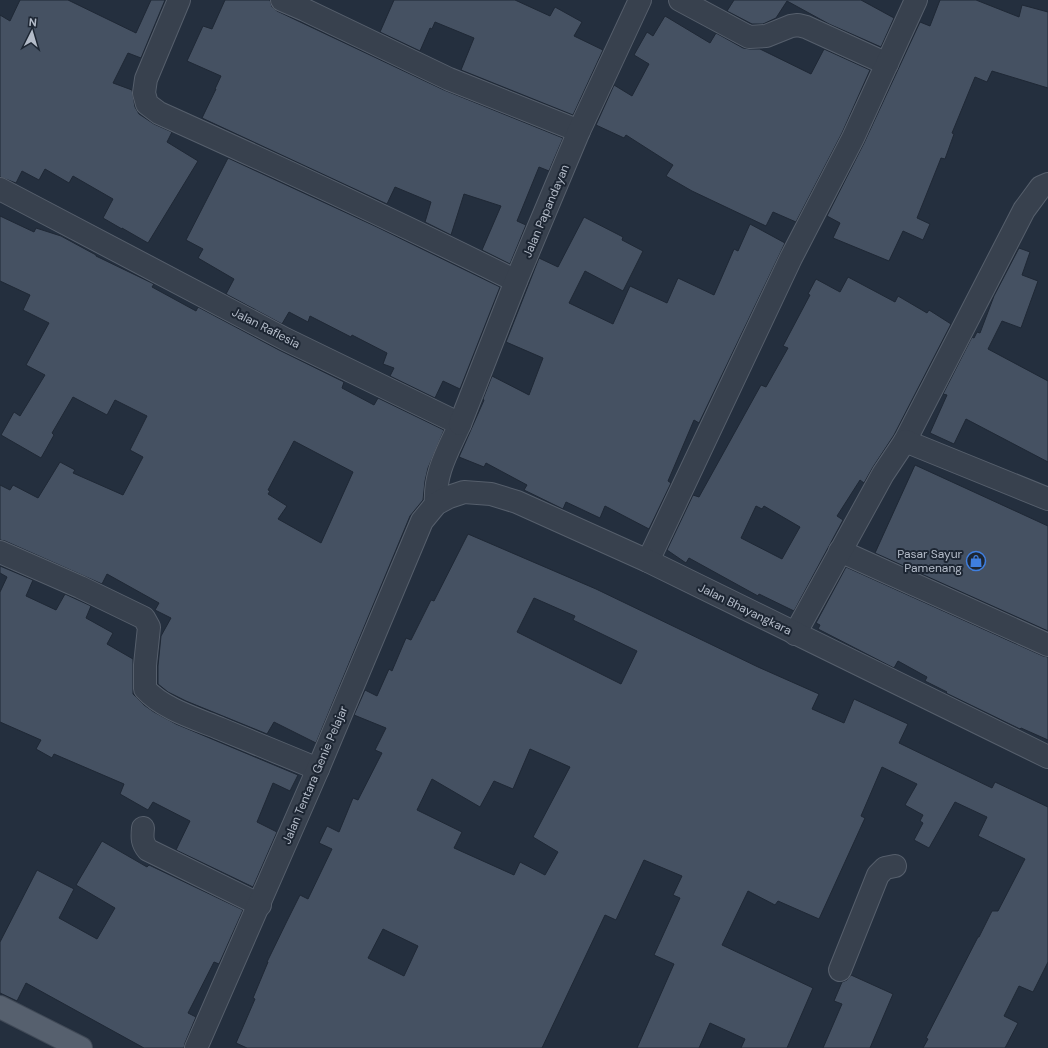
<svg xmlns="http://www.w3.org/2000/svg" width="1048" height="1048" font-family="'DM Sans',sans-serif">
  <rect width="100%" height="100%" fill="#242f3e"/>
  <!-- building -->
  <g fill="#455162" stroke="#1f2835" fill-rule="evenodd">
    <path d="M 20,0 L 68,0 L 136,33 L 151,0 L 165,0 L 141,58 L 128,53 L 113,83 L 132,90 L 135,107 L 139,114 L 154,124 L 172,132 L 167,142 L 198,161 L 148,243 L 122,228 L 122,229 L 103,218 L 113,199 L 73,176 L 69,183 L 45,169 L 39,180 L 22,171 L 16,183 L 0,177 L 0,15 L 10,21 Z"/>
    <path d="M 225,0 L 270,0 L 272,7 L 277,11 L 444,90 L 563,138 L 549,171 L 539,167 L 517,221 L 526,225 L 510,264 L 482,250 L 501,206 L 464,194 L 451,235 L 425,222 L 431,202 L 395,187 L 387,204 L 202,118 L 216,89 L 215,89 L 221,76 L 187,61 L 203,26 L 212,29 Z"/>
    <path d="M 394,0 L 515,0 L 550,16 L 555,7 L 582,22 L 574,36 L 603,50 L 573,115 L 461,70 L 474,38 L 435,22 L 432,29 L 430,28 L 420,51 L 380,32 Z"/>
    <path d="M 734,0 L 861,0 L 894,18 L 881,47 L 829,24 L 787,1 L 776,18 L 763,24 L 752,24 L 727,11 Z"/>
    <path d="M 940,0 L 976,0 L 1019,17 L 1022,5 L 1048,12 L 1048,88 L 992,71 L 987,82 L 975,77 L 952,133 L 954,134 L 945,159 L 941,158 L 917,218 L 930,224 L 923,240 L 903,231 L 889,261 L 833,238 L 840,223 L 827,216 L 864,143 L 920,22 L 930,26 Z"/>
    <path d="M 665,16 L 710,43 L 716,33 L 743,48 L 750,49 L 760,49 L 811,74 L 824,49 L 870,70 L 842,133 L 796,222 L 773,212 L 766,226 L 692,191 L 666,176 L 673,165 L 626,135 L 624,138 L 596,125 L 614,85 L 632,96 L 649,64 L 634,55 L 647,32 L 653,36 Z"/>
    <path d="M 228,158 L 377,227 L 500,287 L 460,389 L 443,381 L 435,398 L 390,376 L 394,368 L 383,364 L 387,353 L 352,335 L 351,337 L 310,316 L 308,322 L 289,312 L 282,324 L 226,294 L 234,279 L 198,258 L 203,249 L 186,240 Z"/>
    <path d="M 0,216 L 34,232 L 36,228 L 61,236 L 96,255 L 96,256 L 154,284 L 152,287 L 196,311 L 198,307 L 279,350 L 344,382 L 342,388 L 374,405 L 378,398 L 444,430 L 428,468 L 425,481 L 423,500 L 410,516 L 316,743 L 274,722 L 267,734 L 186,701 L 168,692 L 158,684 L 158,666 L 161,636 L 171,618 L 155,610 L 159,603 L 107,574 L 102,584 L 5,541 L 0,540 L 0,485 L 10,490 L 13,485 L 38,498 L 60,462 L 75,470 L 73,473 L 123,495 L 143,457 L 130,450 L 147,416 L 115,400 L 107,415 L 73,397 L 52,433 L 54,435 L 41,458 L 1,435 L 14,412 L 20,416 L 45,375 L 26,365 L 49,323 L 23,310 L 30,295 L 0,281 ZM 294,441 L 353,472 L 321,543 L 278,519 L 287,506 L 268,494 L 270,491 L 268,490 Z"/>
    <path d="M 584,217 L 623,237 L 622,240 L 643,251 L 623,291 L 585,271 L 569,303 L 613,324 L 630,286 L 667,303 L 678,278 L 714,295 L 734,249 L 738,251 L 750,224 L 785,243 L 699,423 L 694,420 L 668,481 L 671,483 L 649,529 L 605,506 L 600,518 L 566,502 L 563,509 L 524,490 L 527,485 L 486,463 L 484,467 L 459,457 L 484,400 L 483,399 L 492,376 L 529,395 L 543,358 L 506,342 L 539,258 L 558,267 Z"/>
    <path d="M 1019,248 L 1030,252 L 1022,275 L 1038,281 L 1021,328 L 1002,321 L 988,349 L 1048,381 L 1048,462 L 966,419 L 954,444 L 930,433 L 947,395 L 943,394 L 972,337 L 974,338 L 977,332 L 980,333 L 994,296 Z"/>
    <path d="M 848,277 L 895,302 L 898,296 L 927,313 L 929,310 L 951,324 L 894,435 L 873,467 L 864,483 L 860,480 L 837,516 L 843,520 L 794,611 L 759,594 L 758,596 L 689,558 L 686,563 L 667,550 L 693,495 L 699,497 L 761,385 L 766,387 L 788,348 L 783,346 L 810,295 L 808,294 L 816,279 L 840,292 ZM 756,506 L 762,509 L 764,506 L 800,527 L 782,559 L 741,538 Z"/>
    <path d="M 915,465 L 1048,526 L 1048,631 L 875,553 Z"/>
    <path d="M 468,534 L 596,589 L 758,667 L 819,694 L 812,709 L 844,723 L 854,699 L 908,724 L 899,743 L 992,788 L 995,782 L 1048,807 L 1048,962 L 1033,992 L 1019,986 L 1004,1016 L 1018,1023 L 1005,1048 L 923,1048 L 928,1039 L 926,1038 L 978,937 L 979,937 L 992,911 L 998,911 L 1025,859 L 978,836 L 987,817 L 955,802 L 929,848 L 914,840 L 923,823 L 920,821 L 923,815 L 905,805 L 917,784 L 882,767 L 861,816 L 865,818 L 819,919 L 778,901 L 775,905 L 748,891 L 722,945 L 813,988 L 787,1048 L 741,1048 L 745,1039 L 710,1023 L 699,1048 L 637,1048 L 674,964 L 654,955 L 680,898 L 673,895 L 682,876 L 644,860 L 616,920 L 605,915 L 542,1048 L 247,1048 L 236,1043 L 255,999 L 253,998 L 268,962 L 267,962 L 287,921 L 300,895 L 308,899 L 332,849 L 319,843 L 327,826 L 339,832 L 353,798 L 358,800 L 382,753 L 375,750 L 386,728 L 354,715 L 365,690 L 377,696 L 389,669 L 392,671 L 406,638 L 411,640 L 431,600 L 434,601 ZM 534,598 L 575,616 L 573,620 L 637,651 L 621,684 L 517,632 ZM 530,749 L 570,767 L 533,837 L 558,852 L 545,875 L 520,862 L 514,875 L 454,848 L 462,832 L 417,810 L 432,779 L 480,807 L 494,781 L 513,789 ZM 383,929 L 418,946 L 404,976 L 368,958 Z"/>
    <path d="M 0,566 L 33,580 L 26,596 L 56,610 L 65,594 L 91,606 L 86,618 L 113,633 L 107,644 L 133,659 L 133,694 L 144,705 L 154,712 L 176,724 L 298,775 L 290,791 L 273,783 L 257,822 L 277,832 L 253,887 L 176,850 L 190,821 L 153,802 L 148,810 L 120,794 L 124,784 L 54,754 L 52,758 L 36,749 L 41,740 L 0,722 L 0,592 L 7,577 L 0,573 Z"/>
    <path d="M 846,567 L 1043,656 L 1048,657 L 1048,740 L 1021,728 L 1020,729 L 946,693 L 947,692 L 925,681 L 927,677 L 898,661 L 894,668 L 818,629 L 820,625 L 816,623 Z"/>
    <path d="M 102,841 L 147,867 L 149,865 L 243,910 L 219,964 L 214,962 L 188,1013 L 196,1017 L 185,1043 L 184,1048 L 144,1048 L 26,983 L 17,1001 L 0,993 L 0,942 L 37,870 L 74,889 L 59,918 L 97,939 L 115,908 L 76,885 Z"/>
    <path d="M 851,975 L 893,994 L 870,1048 L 823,1048 L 842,1004 L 834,1001 L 842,982 L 847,980 Z"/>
  </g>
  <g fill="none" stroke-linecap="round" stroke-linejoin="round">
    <defs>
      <g id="minor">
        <path d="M 179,0 L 146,79 L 144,93 L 147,104 L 159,113 C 279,167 398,222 516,281"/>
        <path d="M 282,0 L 305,10 L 449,79 L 579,131"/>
        <path d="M 680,0 L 749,37 L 766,36 L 791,26 L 798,25 L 806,27 L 887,64"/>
        <path d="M 0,189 L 285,339 L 460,424 C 448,451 434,473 436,504"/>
        <path d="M 460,424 L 516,281 L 579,131 L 640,0"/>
        <path d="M 905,441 L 1024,210 L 1041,187 L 1048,184"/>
        <path d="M 840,551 L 1048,645"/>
        <path d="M 0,552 L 80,587 L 144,618 L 149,627 L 145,665 L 145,689 C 163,709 197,719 221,729 C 253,742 286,756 318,769"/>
        <path d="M 648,561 L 791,258 L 853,138 L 916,0"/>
        <path d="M 795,634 L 883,474 L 905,441 L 1048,499"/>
        <path d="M 143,828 C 142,838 142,843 148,850 L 260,905"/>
        <path d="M 840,970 L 878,875 L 885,868 L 895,866"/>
        <path d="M 196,1048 L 318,769 L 422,521 L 436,504 L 449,497 L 464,492 L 491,494 L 517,502 L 648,561 L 1048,757"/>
      </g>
      <path id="major" d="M 0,1007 L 81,1048"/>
    </defs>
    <!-- minor casing -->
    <use href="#minor" stroke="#565f6c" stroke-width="24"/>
    <!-- major casing -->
    <use href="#major" stroke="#414a57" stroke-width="24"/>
    <!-- minor -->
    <use href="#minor" stroke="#38414e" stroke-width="22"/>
    <!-- major -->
    <use href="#major" stroke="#56606e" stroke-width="22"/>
  </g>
  <!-- icons -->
  <defs>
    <symbol id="shop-ring" viewBox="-11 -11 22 22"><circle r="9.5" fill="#1d2633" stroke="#3f7fe0" stroke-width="1.5"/><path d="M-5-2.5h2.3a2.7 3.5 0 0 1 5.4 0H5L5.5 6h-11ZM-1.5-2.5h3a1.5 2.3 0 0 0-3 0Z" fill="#3f7fe0"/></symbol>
  </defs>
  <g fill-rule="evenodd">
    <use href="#shop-ring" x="965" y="550" width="22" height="22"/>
  </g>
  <g text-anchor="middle" stroke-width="4" stroke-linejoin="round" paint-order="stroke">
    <!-- street labels -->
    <g font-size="12" fill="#b4bcc9" stroke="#1d2633">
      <text transform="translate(546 211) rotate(-67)" y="4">Jalan Papandayan</text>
      <text transform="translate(266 328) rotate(27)" y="4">Jalan Raflesia</text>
      <text transform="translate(745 609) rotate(26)" y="4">Jalan Bhayangkara</text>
      <text transform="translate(315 775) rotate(-67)" y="4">Jalan Tentara Genie Pelajar</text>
    </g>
    <!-- poi labels -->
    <g font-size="12" fill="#b4bcc9" stroke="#1d2633" text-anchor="end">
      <text x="962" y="558">Pasar Sayur<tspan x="962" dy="14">Pamenang</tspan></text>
    </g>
  </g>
  <!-- north arrow -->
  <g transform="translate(32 32) rotate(5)" stroke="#1d2633" stroke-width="3" paint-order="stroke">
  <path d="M0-3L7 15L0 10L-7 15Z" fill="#b4bcc9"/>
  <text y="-6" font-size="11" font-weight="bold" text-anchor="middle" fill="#b4bcc9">N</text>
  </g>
</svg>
